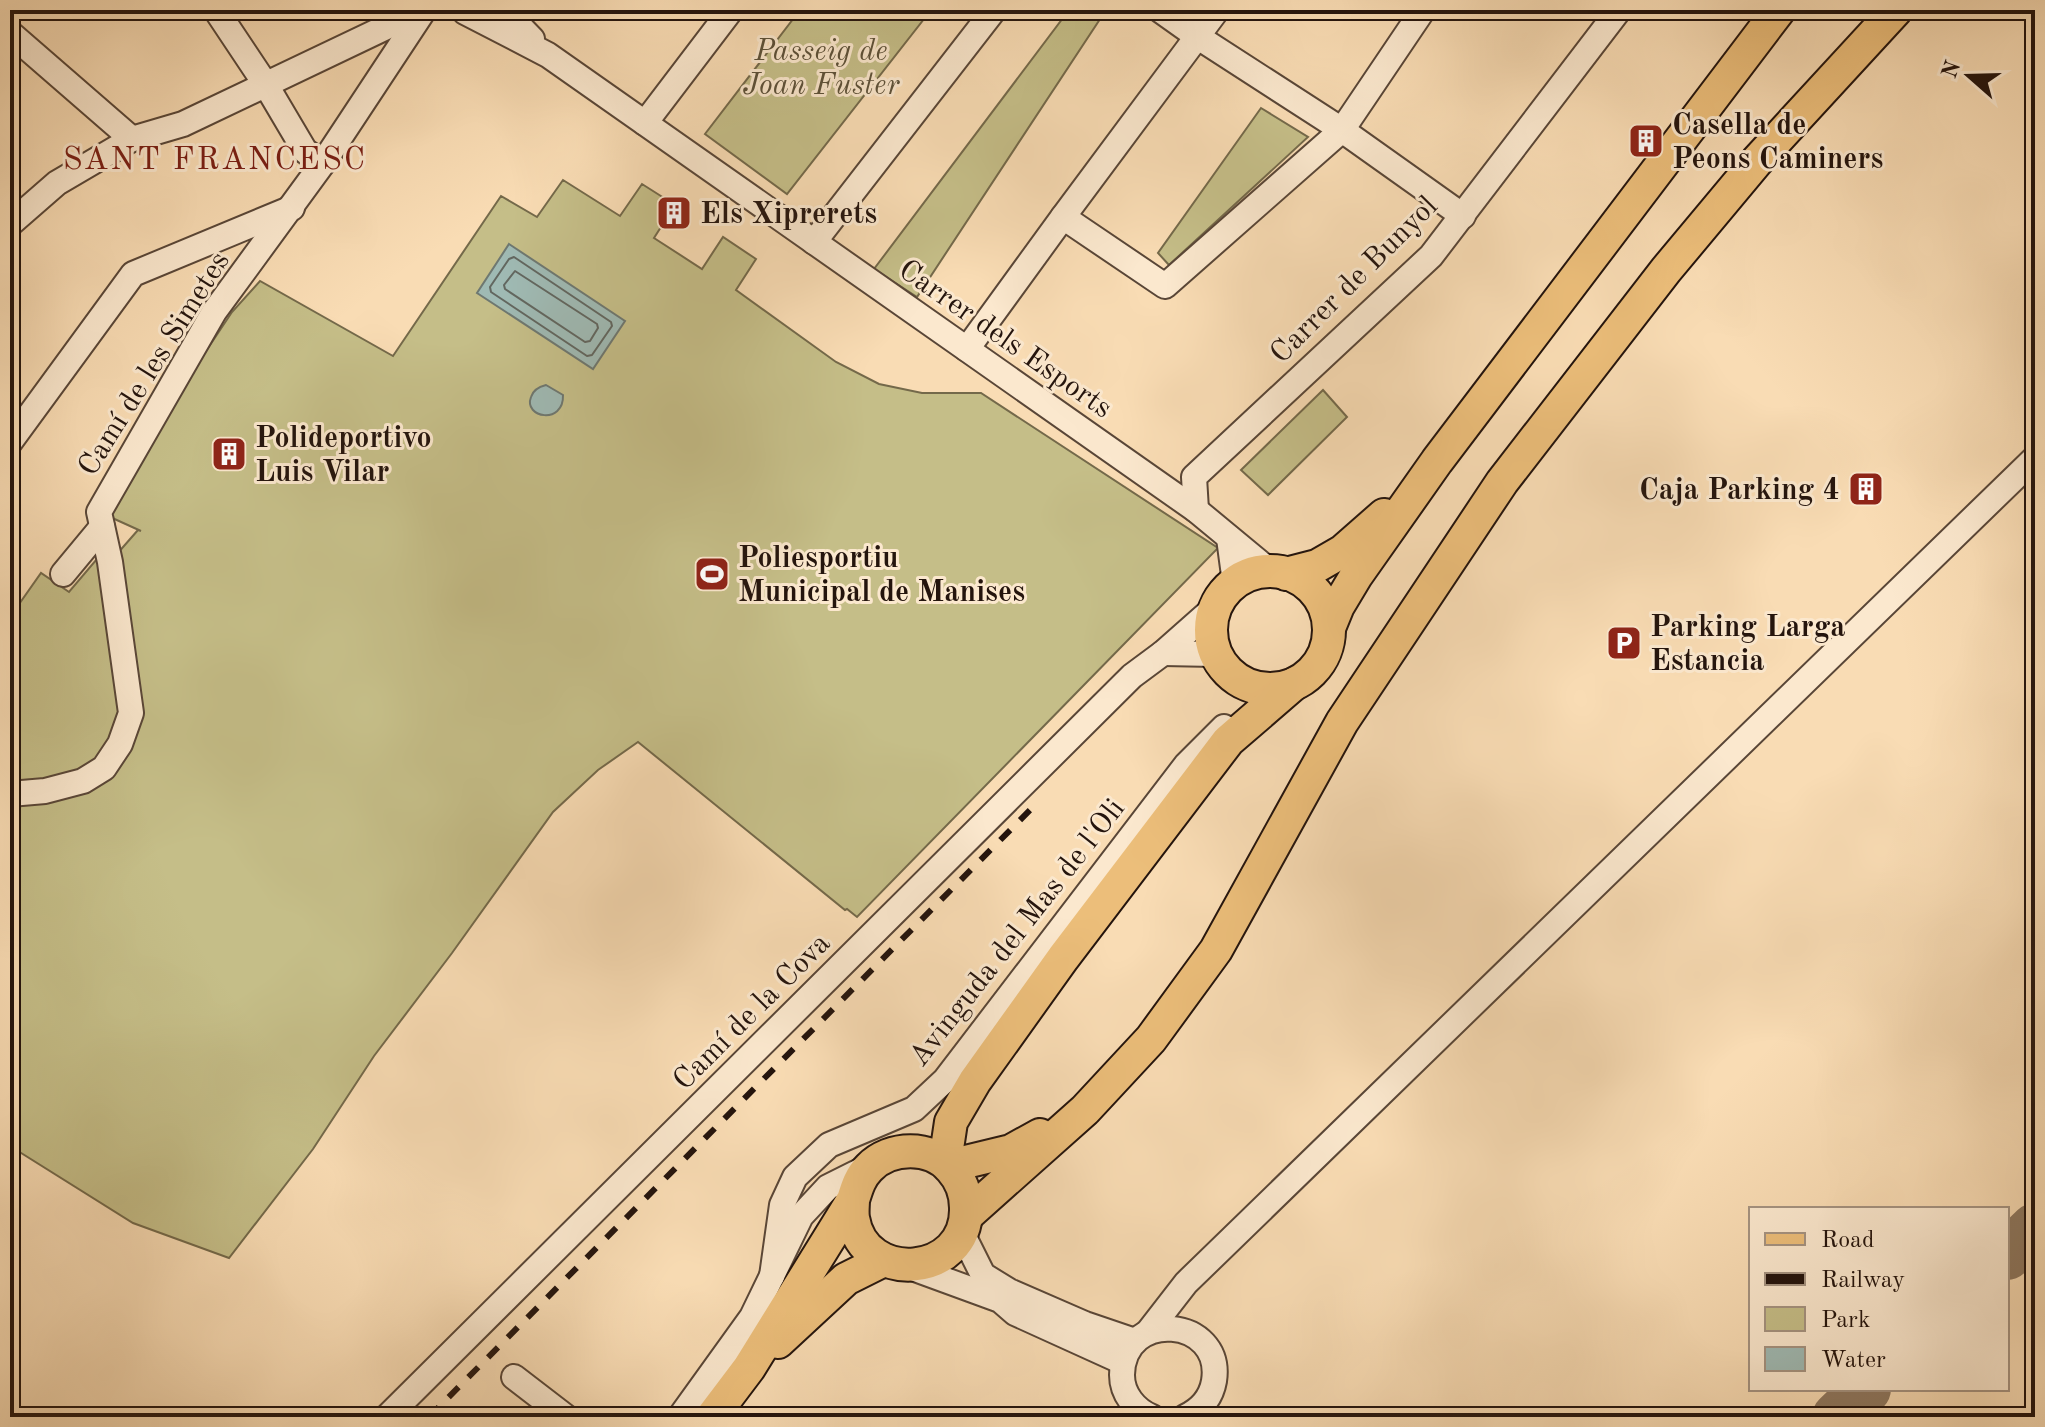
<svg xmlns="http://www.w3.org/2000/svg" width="2045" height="1427" font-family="'Old Standard TT',serif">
  <rect width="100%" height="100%" fill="#f9dcb4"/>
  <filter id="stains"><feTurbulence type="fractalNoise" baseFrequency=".0025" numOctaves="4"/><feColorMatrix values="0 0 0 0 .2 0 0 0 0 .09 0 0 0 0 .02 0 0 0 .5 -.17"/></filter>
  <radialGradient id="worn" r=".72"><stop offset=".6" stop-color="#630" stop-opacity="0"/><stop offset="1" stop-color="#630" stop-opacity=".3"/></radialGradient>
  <!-- green -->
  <g fill="#c5be88" stroke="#74694a" stroke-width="2">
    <path d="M 800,10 L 931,10 L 787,194 L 705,134 Z"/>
    <path d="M 1069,10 L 1106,10 L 917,297 L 874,269 Z"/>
    <path d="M 1261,108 L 1308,137 L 1169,265 L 1158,253 Z"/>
    <path d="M 563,180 L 620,216 L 642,184 L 675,205 L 654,238 L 702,269 L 723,237 L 756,259 L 736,290 L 836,362 L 879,384 L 922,393 L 981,393 L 1218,548 L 857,917 L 847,909 L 845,910 L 638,742 L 598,770 L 553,812 L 452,953 L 374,1056 L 313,1149 L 229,1258 L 133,1223 L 10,1146 L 10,617 L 41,573 L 69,592 L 102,553 L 110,562 L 138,530 L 141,531 L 99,512 L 232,312 L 260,281 L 393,356 L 501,196 L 537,217 Z"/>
    <path d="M 1323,390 L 1347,417 L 1268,495 L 1241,470 Z"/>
  </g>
  <!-- water -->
  <g fill="#9fbab4" stroke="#6e7871" stroke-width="2">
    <path d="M 509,244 L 625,321 L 593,369 L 477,293 Z"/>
    <path d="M 546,385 L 563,395 C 564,425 523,418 531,397 C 533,390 538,387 546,385 Z"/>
  </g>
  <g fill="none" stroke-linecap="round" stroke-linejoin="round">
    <!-- shore -->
    <g stroke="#626760" stroke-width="2">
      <path d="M 514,257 L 611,322 L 612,326 L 592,355 L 587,356 L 491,292 L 490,287 L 509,259 Z"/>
      <path d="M 515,271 L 597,324 L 598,328 L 590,341 L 585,342 L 505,289 L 504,285 Z"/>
    </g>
    <!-- taxiway -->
    <g stroke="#8e7860" stroke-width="50">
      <path d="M 2007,1255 L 2035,1228"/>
      <path d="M 1837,1417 L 1866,1389"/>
    </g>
    <defs>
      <g id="minor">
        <path d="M 216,10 L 266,85 L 305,151 L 323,163"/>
        <path d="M 504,10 L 532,39"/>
        <path d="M 1160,10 L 1198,37 L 1342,130 L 1463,216"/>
        <path d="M 465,12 L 548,55 L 1196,510 L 1271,572"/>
        <path d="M 10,33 L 132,139"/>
        <path d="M 645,123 L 731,10"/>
        <path d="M 1063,217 L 1165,286 L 1342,130 L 1423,10"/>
        <path d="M 10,224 L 57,183 L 132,139 L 183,124 L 422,10"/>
        <path d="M 814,242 L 994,10"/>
        <path d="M 967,349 L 1063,217 L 1217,10"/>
        <path d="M 10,442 L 133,274 L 292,208"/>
        <path d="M 1196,510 L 1194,477 L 1431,256 L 1619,10"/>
        <path d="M 1229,538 L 1235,583"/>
        <path d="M 63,574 L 102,527"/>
        <path d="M 1163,653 L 1215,654"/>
        <path d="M 10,794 L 45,791 L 83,781 L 104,768 L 120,744 L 131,713 L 110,562 L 99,512 L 214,312 L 323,163 L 424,10"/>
        <path d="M 962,1233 L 983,1275 L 1009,1291 L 1085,1324 L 1135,1341"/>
        <path d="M 907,1266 L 1000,1300 L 1015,1313 L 1123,1362"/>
        <path d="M 772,1276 L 782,1205 L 795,1177 L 829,1145 L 914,1109 L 945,1080 L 1186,765 L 1224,727"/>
        <path d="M 1148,1332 L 1186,1283 L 2035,458"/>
        <path d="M 514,1377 L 566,1417"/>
        <path d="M 387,1417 L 1132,676 L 1163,653 L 1215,607"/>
        <path d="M 680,1417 L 752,1317 L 801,1216 L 828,1187 L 870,1166"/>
        <path d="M 1152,1417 C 1135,1410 1122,1394 1122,1375 C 1123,1308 1224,1317 1214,1381 C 1211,1398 1200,1410 1185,1417"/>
      </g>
      <g id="major">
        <circle cx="1270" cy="630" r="59"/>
        <path d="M 1286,574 L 1317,566 L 1343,551 L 1384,515"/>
        <path d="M 1329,628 L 1338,606 L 1356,576 L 1437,461 L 1779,10"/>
        <path d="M 945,1162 L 951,1122 L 975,1081 L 1063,958 L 1228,741 L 1294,684"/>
        <path d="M 949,1166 L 1011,1151 L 1040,1135"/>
        <path d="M 966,1216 L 1085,1110 L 1151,1039 L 1216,950 L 1342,722 L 1502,482 L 1666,270 L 1757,161 L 1896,10"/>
        <path d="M 778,1342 L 846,1279 L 884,1260"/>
        <path d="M 712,1417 L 749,1368 L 853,1200 C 857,1187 860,1177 869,1168 C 890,1146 931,1145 951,1169 C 961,1180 966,1193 966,1208 C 968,1277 864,1286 853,1218 C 852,1212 853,1205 853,1200"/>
      </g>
    </defs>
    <!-- minor casing -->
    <use href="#minor" stroke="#594637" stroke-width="28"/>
    <!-- major casing -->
    <use href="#major" stroke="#24140d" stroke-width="36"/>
    <!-- minor -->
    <use href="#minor" stroke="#fbe8ce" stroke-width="24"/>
    <!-- major -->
    <use href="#major" stroke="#ecbe7a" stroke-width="32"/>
    <!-- rail -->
    <path stroke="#24140d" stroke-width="6" stroke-dasharray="14 14" stroke-linecap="butt" d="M 429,1417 L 1034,806"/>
  </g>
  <!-- icons -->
  <defs>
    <symbol id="building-square" viewBox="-11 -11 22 22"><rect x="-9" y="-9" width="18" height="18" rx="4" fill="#8f2418" stroke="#fbe8ce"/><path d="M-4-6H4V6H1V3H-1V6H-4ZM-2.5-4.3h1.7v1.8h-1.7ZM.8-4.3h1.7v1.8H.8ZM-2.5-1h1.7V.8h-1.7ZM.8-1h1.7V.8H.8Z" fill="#fff"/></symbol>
    <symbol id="stadium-square" viewBox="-11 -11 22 22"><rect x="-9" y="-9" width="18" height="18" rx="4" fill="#8f2418" stroke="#fbe8ce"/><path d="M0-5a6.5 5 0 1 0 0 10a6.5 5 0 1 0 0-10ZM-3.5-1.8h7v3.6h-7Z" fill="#fff"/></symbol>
    <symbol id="parking-square" viewBox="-11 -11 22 22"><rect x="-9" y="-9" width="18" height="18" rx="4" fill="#8f2418" stroke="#fbe8ce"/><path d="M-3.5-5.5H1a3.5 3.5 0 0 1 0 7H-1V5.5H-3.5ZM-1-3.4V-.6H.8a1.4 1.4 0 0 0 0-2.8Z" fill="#fff"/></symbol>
  </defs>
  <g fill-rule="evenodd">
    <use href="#building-square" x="1626" y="121" width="40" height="40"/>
    <use href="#building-square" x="654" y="193" width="40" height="40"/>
    <use href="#building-square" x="209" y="434" width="40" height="40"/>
    <use href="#building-square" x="1846" y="469" width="40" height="40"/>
    <use href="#stadium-square" x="692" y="554" width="40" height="40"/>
    <use href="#parking-square" x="1604" y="623" width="40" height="40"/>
  </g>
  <g text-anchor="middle" stroke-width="6" stroke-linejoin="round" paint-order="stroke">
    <!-- park labels -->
    <g font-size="30" font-style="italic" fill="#5c5038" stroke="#fbe8ce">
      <text x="821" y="60">Passeig de<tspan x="821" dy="34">Joan Fuster</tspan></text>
    </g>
    <!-- poi labels -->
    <g font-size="30" font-weight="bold" fill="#24140d" stroke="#fbe8ce" text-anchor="start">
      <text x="1672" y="134">Casella de<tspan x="1672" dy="34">Peons Caminers</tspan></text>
      <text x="700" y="223">Els Xiprerets</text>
      <text x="255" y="447">Polideportivo<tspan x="255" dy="34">Luis Vilar</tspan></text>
      <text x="1840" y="499" text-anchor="end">Caja Parking 4</text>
      <text x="738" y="567">Poliesportiu<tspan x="738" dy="34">Municipal de Manises</tspan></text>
      <text x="1650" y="636">Parking Larga<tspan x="1650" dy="34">Estancia</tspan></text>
    </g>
    <!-- street labels -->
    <g font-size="30" fill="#24140d" stroke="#fbe8ce">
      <text transform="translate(1353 279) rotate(-45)" y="10">Carrer de Bunyol</text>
      <text transform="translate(1006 338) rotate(35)" y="10">Carrer dels Esports</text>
      <text transform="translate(153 363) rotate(-58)" y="10">Camí de les Simetes</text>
      <text transform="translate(1016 932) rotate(-52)" y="10">Avinguda del Mas de l'Oli</text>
      <text transform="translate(751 1011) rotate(-45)" y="10">Camí de la Cova</text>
    </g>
    <!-- neighbourhood labels -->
    <g font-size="32" letter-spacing="2" fill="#7a1f14" stroke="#fbe8ce">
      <text x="215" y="169">SANT FRANCESC</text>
    </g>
  </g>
  <!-- margin -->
  <rect width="2045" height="1427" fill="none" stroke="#f9dcb4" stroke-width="40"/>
  <rect x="12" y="12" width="2021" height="1403" fill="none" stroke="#24140d" stroke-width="4"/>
  <rect x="20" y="20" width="2005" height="1387" fill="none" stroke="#24140d" stroke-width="2"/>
  <!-- legend -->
  <rect x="1749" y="1207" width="260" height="184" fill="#fbe8ce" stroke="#a59381" stroke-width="2"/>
  <rect x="1765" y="1233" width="40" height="12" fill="#ecbe7a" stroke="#a59381" stroke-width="2"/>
  <text x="1821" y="1247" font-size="24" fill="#24140d">Road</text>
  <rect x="1765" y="1273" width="40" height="12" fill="#24140d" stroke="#a59381" stroke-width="2"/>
  <text x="1821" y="1287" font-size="24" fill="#24140d">Railway</text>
  <rect x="1765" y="1307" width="40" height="24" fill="#c5be88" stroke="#a59381" stroke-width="2"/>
  <text x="1821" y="1327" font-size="24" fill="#24140d">Park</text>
  <rect x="1765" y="1347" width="40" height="24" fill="#9fbab4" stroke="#a59381" stroke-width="2"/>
  <text x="1821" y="1367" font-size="24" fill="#24140d">Water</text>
  <!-- north arrow -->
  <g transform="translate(1969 76) rotate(290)" stroke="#fbe8ce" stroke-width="6" paint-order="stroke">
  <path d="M0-6L14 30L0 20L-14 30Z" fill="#24140d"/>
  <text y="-12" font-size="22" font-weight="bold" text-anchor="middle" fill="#24140d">N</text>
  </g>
  <rect width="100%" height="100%" filter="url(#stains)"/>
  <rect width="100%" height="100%" fill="url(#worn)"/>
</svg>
